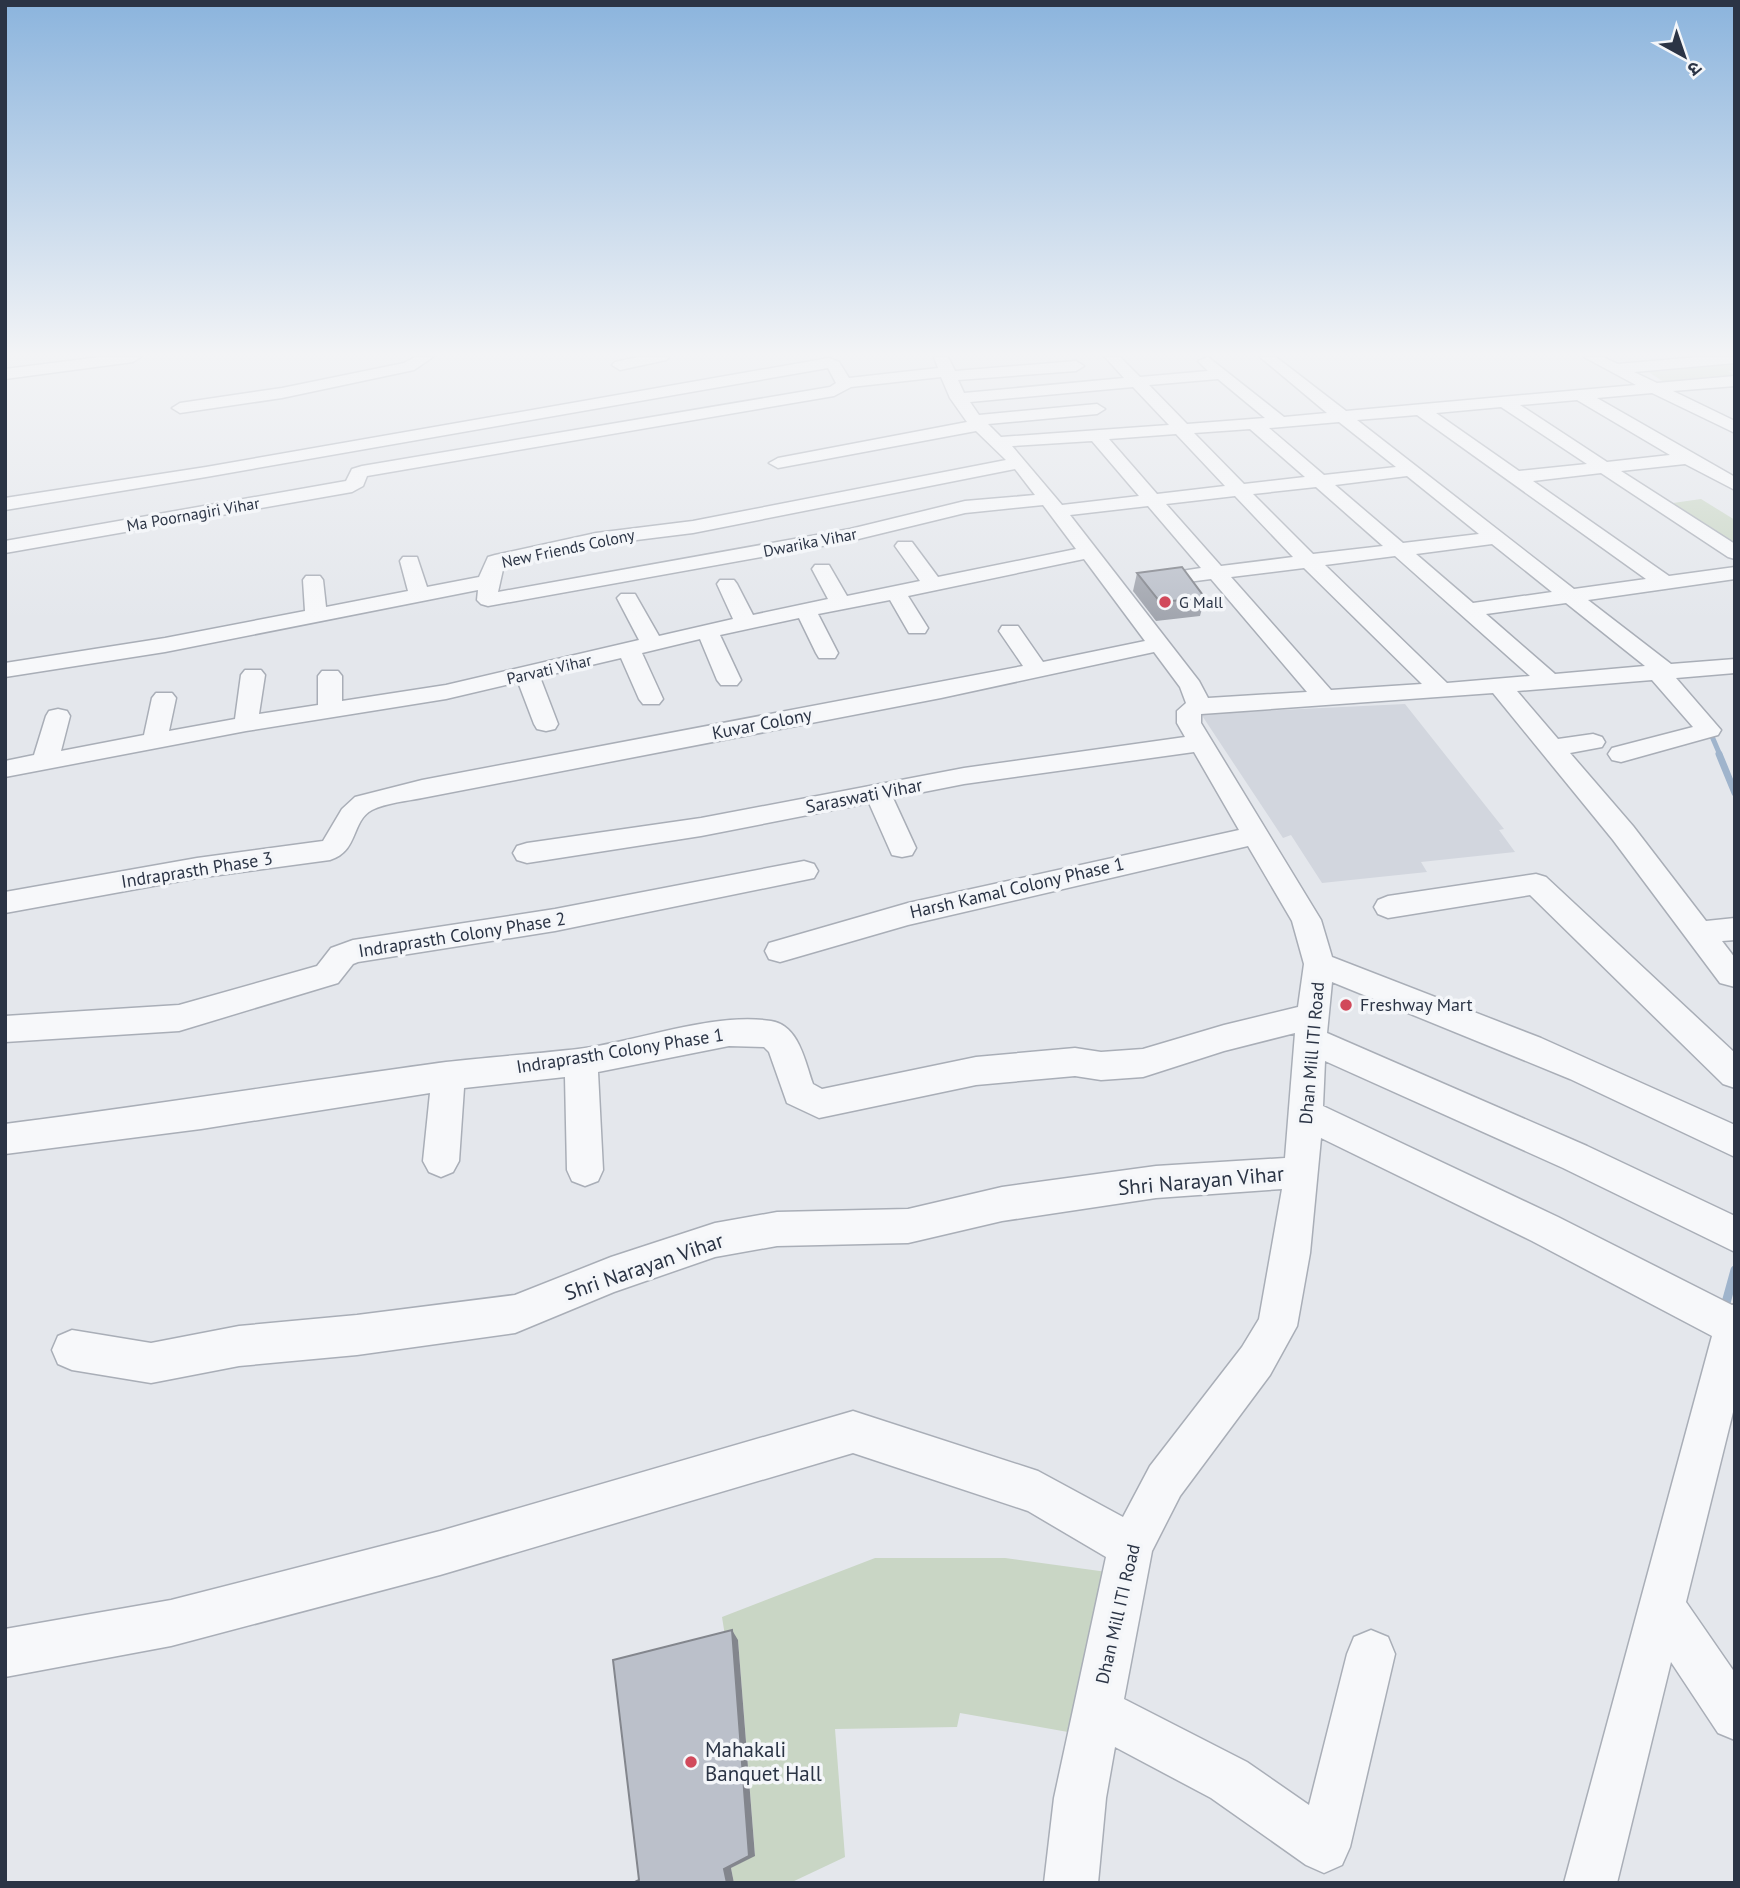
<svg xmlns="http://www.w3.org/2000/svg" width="1740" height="1888" font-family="'PT Sans','Noto Sans Devanagari',sans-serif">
  <rect width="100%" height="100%" fill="#e4e7ec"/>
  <!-- built -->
  <path fill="#d2d6de" d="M 1405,704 L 1504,829 L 1499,830 L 1515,852 L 1421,862 L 1427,872 L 1322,883 L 1291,835 L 1283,838 L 1201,714 Z"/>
  <!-- green -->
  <g fill="#c9d6c5">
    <path d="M 1727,363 L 1735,367 L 1735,370 L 1728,371 L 1735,376 L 1735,380 L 1670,386 L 1644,369 Z"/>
    <path d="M 1701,499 L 1735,520 L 1735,548 L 1666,504 Z"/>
    <path d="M 875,1558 L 1005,1558 L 1107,1572 L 1068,1732 L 960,1713 L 957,1727 L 835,1729 L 845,1857 L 790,1883 L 734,1883 L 731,1868 L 755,1855 L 738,1640 L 726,1642 L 722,1617 Z"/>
  </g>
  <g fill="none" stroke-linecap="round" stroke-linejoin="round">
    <!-- stream-far2 -->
    <path stroke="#9fb4cc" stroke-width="5" d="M 1711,734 L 1720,755"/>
    <!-- stream-far1 -->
    <path stroke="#9fb4cc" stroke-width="7" d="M 1719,754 L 1735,793"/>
    <!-- stream -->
    <path stroke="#9fb4cc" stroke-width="9" d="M 1724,1310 L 1735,1270"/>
    <defs>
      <g id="minor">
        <path d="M 100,357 L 141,357 L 133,362 L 5,379 L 5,369 Z"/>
        <path d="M 415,357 L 433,357 L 414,370 L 282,398 L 180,413 L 172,408 L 180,403 L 282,388 L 404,363 Z"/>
        <path d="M 638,357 L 669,357 L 666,360 L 620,370 L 612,365 L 615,362 Z"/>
        <path d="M 934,357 L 948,357 L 955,371 L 1076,361 L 1084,366 L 1076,371 L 958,380 L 964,393 L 1124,378 L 1105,357 L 1120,357 L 1140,377 L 1208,371 L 1198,361 L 1208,357 L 1284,417 L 1327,413 L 1260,357 L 1276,357 L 1346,411 L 1636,385 L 1584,357 L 1603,357 L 1618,364 L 1698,357 L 1735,357 L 1735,363 L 1634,372 L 1657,383 L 1735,376 L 1735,386 L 1673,391 L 1735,421 L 1735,433 L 1652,393 L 1597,398 L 1735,477 L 1735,490 L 1685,464 L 1621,471 L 1735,544 L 1735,559 L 1728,557 L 1601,473 L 1533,481 L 1669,576 L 1735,567 L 1735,579 L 1588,600 L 1671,664 L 1735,659 L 1735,673 L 1676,678 L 1721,730 L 1718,735 L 1621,762 L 1612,760 L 1608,754 L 1612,748 L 1693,727 L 1652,680 L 1517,691 L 1558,739 L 1593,734 L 1602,737 L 1605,742 L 1602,747 L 1570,753 L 1633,826 L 1706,921 L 1735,918 L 1735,940 L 1722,941 L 1735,958 L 1735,987 L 1720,983 L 1613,840 L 1493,693 L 1201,714 L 1201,723 L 1321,920 L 1332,957 L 1541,1038 L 1735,1125 L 1735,1157 L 1570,1079 L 1332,982 L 1327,1033 L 1587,1146 L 1735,1216 L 1735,1252 L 1563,1168 L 1325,1061 L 1323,1106 L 1558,1217 L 1732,1305 L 1735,1304 L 1735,1404 L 1686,1602 L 1735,1673 L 1735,1740 L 1718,1733 L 1671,1662 L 1617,1883 L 1564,1883 L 1712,1336 L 1532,1241 L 1321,1138 L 1310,1253 L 1297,1326 L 1270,1375 L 1180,1496 L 1152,1551 L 1124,1699 L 1247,1762 L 1309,1805 L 1347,1654 L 1354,1637 L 1371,1630 L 1388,1637 L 1395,1654 L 1350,1847 L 1342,1865 L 1324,1873 L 1306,1865 L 1211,1798 L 1115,1747 L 1106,1798 L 1098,1883 L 1044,1883 L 1054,1798 L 1106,1557 L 1028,1511 L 853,1453 L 440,1575 L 171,1646 L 5,1677 L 5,1629 L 171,1600 L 440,1531 L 853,1411 L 1038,1471 L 1123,1517 L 1150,1466 L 1242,1347 L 1259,1319 L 1282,1189 L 1156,1198 L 1002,1221 L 908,1243 L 777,1246 L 715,1257 L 614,1292 L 515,1333 L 357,1355 L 239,1366 L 151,1383 L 72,1370 L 58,1364 L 52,1350 L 58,1336 L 72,1330 L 151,1343 L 239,1326 L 357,1315 L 515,1295 L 611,1257 L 715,1223 L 777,1212 L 908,1209 L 1002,1187 L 1156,1166 L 1285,1158 L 1295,1033 L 1224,1051 L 1143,1077 L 1101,1080 L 1075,1076 L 976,1085 L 819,1118 L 787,1103 L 769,1052 L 764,1047 L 729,1046 L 598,1072 L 603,1170 L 598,1181 L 585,1186 L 572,1181 L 567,1170 L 565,1077 L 464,1088 L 459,1161 L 453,1172 L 441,1177 L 429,1172 L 423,1161 L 430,1093 L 201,1129 L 5,1154 L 5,1124 C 153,1105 299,1082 446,1062 C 490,1057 534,1054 578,1049 C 638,1042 712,1012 771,1021 C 799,1025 805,1062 813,1084 L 822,1089 L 976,1057 L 1075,1048 L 1101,1052 L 1143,1049 L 1224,1025 L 1298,1007 L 1304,964 L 1292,921 L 1248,846 L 908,925 L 780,962 L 769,959 L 765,951 L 769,943 L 908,903 L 1239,830 L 1194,752 L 964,784 L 893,798 L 916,848 L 912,855 L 902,857 L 892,855 L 869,803 L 701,836 L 527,863 L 517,860 L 513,853 L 517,846 L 527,843 L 701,818 L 964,768 L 1185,737 L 1177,723 L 1177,711 L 1186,703 L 1180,687 L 1154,652 L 941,698 L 422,798 C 407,801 386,803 372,810 C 351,821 359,851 330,860 L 197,878 L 5,913 L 5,892 L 197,858 L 323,841 L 342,809 L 355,797 L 422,780 L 1023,666 L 999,631 L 1002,626 L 1018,626 L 1043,662 L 1145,641 L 1084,559 L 908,596 L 928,628 L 925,633 L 909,633 L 890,600 L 818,614 L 838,653 L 835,658 L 819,658 L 816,653 L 799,618 L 720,635 L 741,680 L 737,685 L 721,685 L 717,680 L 700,639 L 642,653 L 663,699 L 659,704 L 643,704 L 639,699 L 621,658 L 540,677 L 558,724 L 555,729 L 546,731 L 537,729 L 534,724 L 518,682 L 446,699 L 246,731 L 5,777 L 5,761 L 34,755 L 46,716 L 49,711 L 58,709 L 67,711 L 70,716 L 61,751 L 144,735 L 152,698 L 156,693 L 172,693 L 176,698 L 169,731 L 235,719 L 241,675 L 245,670 L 261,670 L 265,675 L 259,714 L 318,705 L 318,676 L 322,671 L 338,671 L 342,676 L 342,701 L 446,685 L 639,640 L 617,598 L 621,594 L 635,594 L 659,636 L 733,619 L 717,584 L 720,580 L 734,580 L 737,584 L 753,615 L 828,599 L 812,569 L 815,565 L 829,565 L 847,596 L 920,581 L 895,546 L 898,542 L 912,542 L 938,577 L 1076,549 L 1043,505 L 965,513 L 850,541 L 488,606 L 481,604 L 477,600 L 478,590 L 165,652 L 5,677 L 5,663 L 165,638 L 305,611 L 303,580 L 306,576 L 320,576 L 323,580 L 326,607 L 408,591 L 400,561 L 403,557 L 417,557 L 427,587 L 479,577 L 488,557 L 495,555 L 596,533 L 693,521 L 1006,460 L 976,431 L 778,468 L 769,463 L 778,458 L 967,422 L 950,398 L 941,377 L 851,387 L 834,396 L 367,476 L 363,486 L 352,492 L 5,553 L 5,541 L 346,481 L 352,469 L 362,466 L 830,387 L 836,383 L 828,368 L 206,477 L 5,510 L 5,498 L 206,467 L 829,358 L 839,362 L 849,378 L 938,368 ZM 1218,379 L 1265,418 L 1187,424 L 1149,385 ZM 1133,387 L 1169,425 L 1001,437 L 988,424 L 1097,414 L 1105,409 L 1097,404 L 979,415 L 970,402 ZM 1577,400 L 1670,455 L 1607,462 L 1520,405 ZM 1501,407 L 1587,464 L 1519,471 L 1436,413 ZM 1417,415 L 1646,579 L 1574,589 L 1357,420 ZM 1339,422 L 1396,467 L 1324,475 L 1269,428 ZM 1250,429 L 1305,477 L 1244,484 L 1194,433 ZM 1176,434 L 1225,486 L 1157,494 L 1109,439 ZM 1092,441 L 1139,496 L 1062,505 L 1012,446 ZM 1015,469 L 1035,495 L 965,501 L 850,529 L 498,592 L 504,565 L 596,545 L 693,533 ZM 1407,476 L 1479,534 L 1403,543 L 1335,485 ZM 1316,487 L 1383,546 L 1313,554 L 1253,494 ZM 1235,496 L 1293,557 L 1221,566 L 1166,504 ZM 1148,506 L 1201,568 L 1142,577 L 1139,581 L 1142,585 L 1149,587 L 1211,579 L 1307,692 L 1208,698 L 1199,681 L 1070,515 ZM 1492,544 L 1552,592 L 1473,603 L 1416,554 ZM 1395,556 L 1530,676 L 1447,683 L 1325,565 ZM 1304,568 L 1422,684 L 1331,690 L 1231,577 ZM 1566,603 L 1645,666 L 1555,674 L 1486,614 Z"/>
        <path d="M 804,861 L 814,864 L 818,871 L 814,878 L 555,931 L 358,962 L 353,964 L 338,983 L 179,1031 L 5,1042 L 5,1016 L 179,1005 L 317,966 L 331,948 L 353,940 L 555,909 Z"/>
        <path d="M 1536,874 L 1546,877 L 1735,1053 L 1735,1088 L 1723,1084 L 1530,895 L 1388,918 L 1378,914 L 1374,907 L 1378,900 L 1388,896 Z"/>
      </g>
    </defs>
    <!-- minor casing -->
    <use href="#minor" stroke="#a9aeb7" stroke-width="3"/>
    <!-- minor -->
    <use href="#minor" fill="#f7f8fa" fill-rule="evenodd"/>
  </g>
  <!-- wall -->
  <path fill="#a1a5ae" d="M 1137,573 L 1205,598 L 1200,616 L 1156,621 L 1133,591 Z"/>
  <!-- shaded-wall -->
  <path fill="#83868d" d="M 732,1630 L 738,1640 L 755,1856 L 731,1868 L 734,1883 L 727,1883 L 724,1869 Z"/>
  <!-- building -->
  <g fill="#bbc0ca" stroke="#83868d" stroke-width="2">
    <path d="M 1182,567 L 1205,598 L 1160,602 L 1137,573 Z"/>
    <path d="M 732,1630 L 749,1856 L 724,1869 L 727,1883 L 633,1883 L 639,1880 L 613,1660 Z"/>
  </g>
  <!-- sky -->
  <linearGradient id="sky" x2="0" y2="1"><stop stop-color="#8bb4dd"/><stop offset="0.57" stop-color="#f3f4f6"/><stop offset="1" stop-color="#f3f4f6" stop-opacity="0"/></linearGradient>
  <rect width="1740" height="621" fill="url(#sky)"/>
  <!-- markers -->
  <g fill="#d1495b" stroke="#f4f6f9" stroke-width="2.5">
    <circle cx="1165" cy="602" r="7"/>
    <circle cx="1346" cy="1005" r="7"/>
    <circle cx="691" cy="1762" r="7"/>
  </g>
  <g text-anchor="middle" stroke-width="7" stroke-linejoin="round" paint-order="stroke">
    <!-- far-street labels -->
    <g font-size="16" fill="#2b3445" stroke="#f4f6f9">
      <text transform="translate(193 514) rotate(-10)" y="6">Ma Poornagiri Vihar</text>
      <text transform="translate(810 542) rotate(-11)" y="6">Dwarika Vihar</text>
      <text transform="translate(568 548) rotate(-12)" y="6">New Friends Colony</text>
      <text transform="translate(549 669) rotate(-13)" y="6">Parvati Vihar</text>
    </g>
    <!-- far-poi labels -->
    <g font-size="16" fill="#2b3445" stroke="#f4f6f9" text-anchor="start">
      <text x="1179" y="608">G Mall</text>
    </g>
    <!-- street labels -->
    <g font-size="18" fill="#2b3445" stroke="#f4f6f9">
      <text transform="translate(762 724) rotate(-11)" y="6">Kuvar Colony</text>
      <text transform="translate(864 796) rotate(-11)" y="6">Saraswati Vihar</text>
      <text transform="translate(197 870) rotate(-9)" y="6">Indraprasth Phase 3</text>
      <text transform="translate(1017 888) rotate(-13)" y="6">Harsh Kamal Colony Phase 1</text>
      <text transform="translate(462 935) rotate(-9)" y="6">Indraprasth Colony Phase 2</text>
      <text transform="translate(620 1051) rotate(-9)" y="6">Indraprasth Colony Phase 1</text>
      <text transform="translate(1312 1053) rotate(-85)" y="6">Dhan Mill ITI Road</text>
      <text transform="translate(1118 1614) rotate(-77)" y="6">Dhan Mill ITI Road</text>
    </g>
    <!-- poi labels -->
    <g font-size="18" fill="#2b3445" stroke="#f4f6f9" text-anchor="start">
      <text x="1360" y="1011">Freshway Mart</text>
    </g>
    <!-- near-street labels -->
    <g font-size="21" fill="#2b3445" stroke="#f4f6f9">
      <text transform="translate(1201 1181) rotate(-5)" y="7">Shri Narayan Vihar</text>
      <text transform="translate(644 1267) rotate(-19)" y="7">Shri Narayan Vihar</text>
    </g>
    <!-- near-poi labels -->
    <g font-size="21" fill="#2b3445" stroke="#f4f6f9" text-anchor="start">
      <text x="705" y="1757">Mahakali<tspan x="705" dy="24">Banquet Hall</tspan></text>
    </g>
  </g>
  <!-- border -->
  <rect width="1740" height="1888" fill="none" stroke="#2b3445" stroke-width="14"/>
  <!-- north arrow -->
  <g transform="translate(1684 56) rotate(140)" stroke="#f4f6f9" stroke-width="5" paint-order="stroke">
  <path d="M0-5L12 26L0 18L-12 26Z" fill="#2b3445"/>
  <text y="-10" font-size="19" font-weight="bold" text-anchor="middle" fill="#2b3445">उ</text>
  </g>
</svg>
